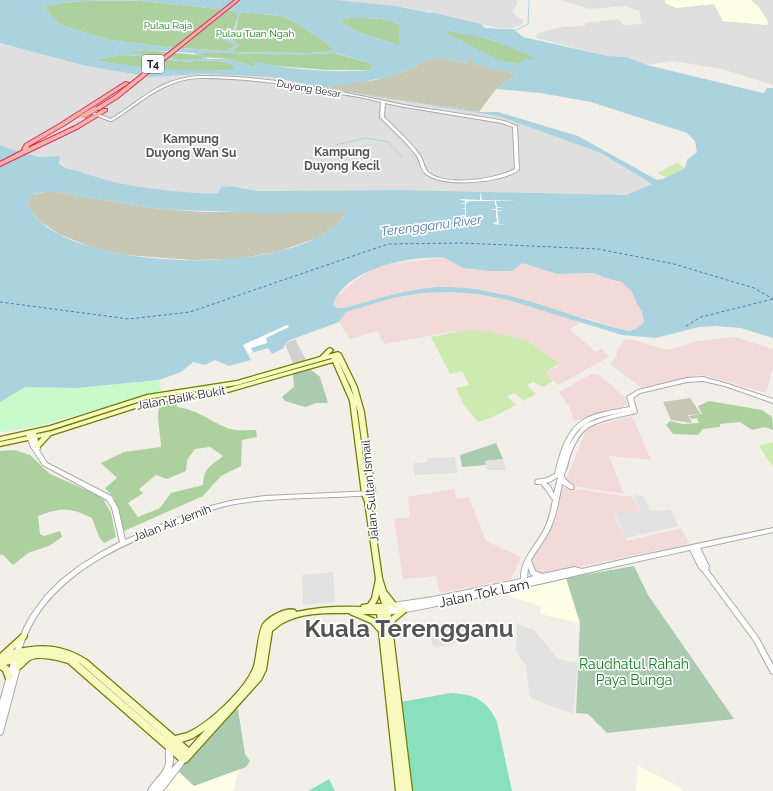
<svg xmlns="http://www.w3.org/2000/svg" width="773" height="791" font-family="Raleway,sans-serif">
  <rect width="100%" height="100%" fill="#f2efe9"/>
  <!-- residential -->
  <g fill="#e0dfdf">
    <path d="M 336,0 L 517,0 L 517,5 L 512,11 L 515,15 L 524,21 L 521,25 L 508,29 L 483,25 L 404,7 Z"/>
    <path d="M 562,0 L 773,0 L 773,85 L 722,69 L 672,61 L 647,65 L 627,57 L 608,56 L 536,38 L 538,33 L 562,27 L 585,26 L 585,23 L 618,19 L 624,25 L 642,24 L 639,11 L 625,6 L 589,9 Z"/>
    <path d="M 0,43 L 86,66 L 151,77 L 203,74 L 270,77 L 370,96 L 498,116 L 601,153 L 652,184 L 626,195 L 402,190 L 257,191 L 227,186 L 221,187 L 218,193 L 194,195 L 129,187 L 67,168 L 54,158 L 39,157 L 7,148 L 0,145 Z"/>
  </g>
  <!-- commercial -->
  <g fill="#f2dad9">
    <path d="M 441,258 L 447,259 L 463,268 L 473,270 L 509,271 L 522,263 L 557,274 L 593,273 L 612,280 L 622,282 L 632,292 L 637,304 L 642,312 L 644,322 L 636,329 L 629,331 L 495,292 L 458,288 L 413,290 L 343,308 L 337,308 L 333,304 L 335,298 L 353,282 L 374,268 L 394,263 Z"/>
    <path d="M 449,292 L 478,294 L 508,300 L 582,322 L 569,329 L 596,352 L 601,349 L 609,357 L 558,385 L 546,374 L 547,371 L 559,366 L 528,341 L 485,331 L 472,331 L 452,332 L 384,344 L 378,331 L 350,339 L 339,322 L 346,312 L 393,298 L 422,293 Z"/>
    <path d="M 735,337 L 773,349 L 773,367 L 766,393 L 708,376 L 697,375 L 666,384 L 643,389 L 610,364 L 617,356 L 616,353 L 624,340 L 632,339 L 662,349 L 671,349 L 698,341 Z"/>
    <path d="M 591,374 L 599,375 L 625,397 L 627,404 L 622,407 L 574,421 L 569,406 L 559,392 Z"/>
    <path d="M 632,416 L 651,460 L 609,456 L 624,494 L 572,486 L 566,480 L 587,428 Z"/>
    <path d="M 563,487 L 633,497 L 640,512 L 614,516 L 627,541 L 681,528 L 688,541 L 686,545 L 537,575 L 533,568 L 532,557 L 550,526 L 559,490 Z"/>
    <path d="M 454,489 L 457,499 L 469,497 L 486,541 L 521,557 L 511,579 L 440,593 L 436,576 L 403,579 L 394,519 L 410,517 L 408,497 Z"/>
  </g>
  <!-- education -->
  <g fill="#ffffe5">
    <path d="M 665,0 L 751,0 L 759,7 L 768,22 L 767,25 L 723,21 L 714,4 L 676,8 L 665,3 Z"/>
    <path d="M 566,578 L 580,623 L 540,614 L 541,606 L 509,596 L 511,589 Z"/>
    <path d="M 638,766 L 678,786 L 683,791 L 636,791 Z"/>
    <path d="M 240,768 L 233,791 L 160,791 L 177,770 L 194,786 Z"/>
  </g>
  <!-- religious -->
  <path fill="#d0d0d0" d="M 295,339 L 306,360 L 293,364 L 285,344 Z"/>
  <!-- construction -->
  <g fill="#c7c7b4">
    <path d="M 470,57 L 474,57 L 473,64 L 517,74 L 496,89 L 479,112 L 335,90 L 327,86 L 375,80 L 404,72 L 429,59 L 446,59 L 467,63 Z"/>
    <path d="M 48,191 L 153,208 L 176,210 L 203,212 L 347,211 L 337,225 L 317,238 L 277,252 L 234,259 L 192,260 L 165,258 L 127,255 L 93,248 L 59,234 L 41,222 L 31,211 L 28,203 L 28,199 L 32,195 Z"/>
    <path d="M 690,398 L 701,414 L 688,415 L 692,423 L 671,420 L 663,402 Z"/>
  </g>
  <!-- grass -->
  <g fill="#cdebb0">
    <path d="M 677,163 L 685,168 L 666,177 L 657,173 Z"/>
    <path d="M 462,331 L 485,331 L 528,341 L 559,364 L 547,371 L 546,374 L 553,381 L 543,387 L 533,382 L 527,385 L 536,394 L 523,401 L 515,393 L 507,396 L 516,405 L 493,417 L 478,422 L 464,405 L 456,388 L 469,385 L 462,371 L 450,374 L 431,337 Z"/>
    <path d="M 773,442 L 773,467 L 759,446 Z"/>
  </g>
  <!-- forest -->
  <g fill="#add19e" fill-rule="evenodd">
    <path d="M 142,1 L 236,11 L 238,17 L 232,32 L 224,37 L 236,46 L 226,51 L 166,47 L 109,40 L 64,26 L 57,22 L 44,7 C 57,0 123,0 142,1 Z"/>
    <path d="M 242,12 L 282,16 L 298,24 L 328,44 L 332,48 L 333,51 L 309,53 L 234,52 L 233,50 L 239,45 L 230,38 L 236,28 L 239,14 Z"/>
    <path d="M 350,18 C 362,18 391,17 399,25 L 399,44 L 395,44 L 358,32 L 341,22 L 344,19 Z"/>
    <path d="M 448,31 C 461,31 528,48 534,58 C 535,60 537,64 538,68 L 499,61 L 448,34 L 446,32 Z"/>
    <path d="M 145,50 L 199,55 L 200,53 L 206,52 L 286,55 L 334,53 L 370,63 L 373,66 L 370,70 L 327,70 L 254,64 L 256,66 L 255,67 L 228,59 L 204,57 L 202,59 L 177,59 L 130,53 L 131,51 Z"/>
    <path d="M 120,55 C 140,55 159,59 179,61 C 194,63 225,56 236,68 L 232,70 L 189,71 L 135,67 L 99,61 L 97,59 Z"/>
    <path d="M 176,399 L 177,407 C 199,410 211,422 230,429 C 237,431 248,430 256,430 L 257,437 L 242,440 L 241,466 L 221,476 L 203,496 L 124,531 L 114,498 L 105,488 L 117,478 L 101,463 L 124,452 L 161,447 C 161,436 156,418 159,409 L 156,403 ZM 210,447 L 223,456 C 211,466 204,467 203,485 L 171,493 L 160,508 L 138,517 L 128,503 L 143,493 L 139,489 L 156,475 L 167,479 L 186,471 L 187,460 L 195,449 Z"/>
    <path d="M 709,401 L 762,410 L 772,417 L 773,430 L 765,427 L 752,430 L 740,422 L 720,424 L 720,427 L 703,429 L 698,435 L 673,434 L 666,425 L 670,421 L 683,424 L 699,423 L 697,418 L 691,419 L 689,416 L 702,414 L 698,406 Z"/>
    <path d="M 15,450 L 30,455 L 50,474 L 102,497 L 111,513 L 116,537 L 104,543 L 99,537 L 92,518 C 69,507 62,507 38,516 L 40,534 L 44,536 L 60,531 L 62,537 L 49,546 L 28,553 L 13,565 L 2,554 L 0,556 L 0,451 Z"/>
  </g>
  <!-- cemetery -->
  <g fill="#aacbaf">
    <path d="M 309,368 L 320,377 L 328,403 L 316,403 L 305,407 L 285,401 L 282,397 L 294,387 L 293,374 Z"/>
    <path d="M 496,443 L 503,459 L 485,461 L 486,465 L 462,467 L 460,455 Z"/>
    <path d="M 634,566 L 648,595 L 734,719 L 607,733 L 588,714 L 576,713 L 580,623 L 566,578 Z"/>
    <path d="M 235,707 L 238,710 L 245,754 L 250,761 L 246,767 L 194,786 L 177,770 Z"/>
  </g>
  <!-- park -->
  <path fill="#c8facc" d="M 159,380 L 162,391 L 41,425 L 0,432 L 0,402 L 25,387 L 76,388 Z"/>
  <!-- pitch -->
  <g fill="#88e0be">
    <path d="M 451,693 C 474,694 487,700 497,722 L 512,791 L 412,791 L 401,702 Z"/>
    <path d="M 329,779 L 335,791 L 308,791 Z"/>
  </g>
  <!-- parking -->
  <g fill="#e2e2e2">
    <path d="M 455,457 L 458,473 L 415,475 L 413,463 L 422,463 L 427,461 L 427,458 Z"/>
    <path d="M 503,459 L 506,470 L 487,470 L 485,461 Z"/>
    <path d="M 634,495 L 643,496 L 650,511 L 671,510 L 678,526 L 626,538 L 615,515 L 640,512 Z"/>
    <path d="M 333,572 L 335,602 L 303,605 L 302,575 Z"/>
    <path d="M 517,624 L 534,630 L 558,659 L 578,663 L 573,714 L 530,698 L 526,665 L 516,652 Z"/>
    <path d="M 463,625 L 468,640 L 434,648 L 430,637 L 438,636 L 437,632 Z"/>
  </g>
  <!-- water -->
  <path fill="#aad3df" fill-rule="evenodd" d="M 0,0 L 336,0 L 396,6 L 430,13 L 434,13 L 481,24 L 485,28 C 496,28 503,30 514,29 L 523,37 L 608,56 L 627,57 L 647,65 L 763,93 L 765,92 L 767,88 L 773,88 L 773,338 L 741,328 L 715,326 L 699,327 L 656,338 L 622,335 L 508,300 L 478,294 L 449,292 L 422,293 L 393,298 L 346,312 L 339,322 L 290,340 L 285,344 L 284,348 L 272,354 L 268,348 L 248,354 L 251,360 L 229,366 L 215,360 L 205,365 L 193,362 L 181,372 L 159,380 L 76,388 L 25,387 L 0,402 L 0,145 L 7,148 L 39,157 L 60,156 L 59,163 C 64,169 74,170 81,172 C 115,184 137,187 172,191 C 188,192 202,195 218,193 L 221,187 L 230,186 L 257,191 L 402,190 L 626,195 L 652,184 L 601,153 L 498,116 L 370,96 L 270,77 L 203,74 L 151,77 L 86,66 L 0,43 ZM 142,1 L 236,11 L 238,17 L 232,32 L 222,39 L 236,46 L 226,51 L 166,47 L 109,40 L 64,26 L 57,22 L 44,7 C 56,0 124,0 142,1 ZM 242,12 L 282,16 L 298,24 L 328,44 L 332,48 L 333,51 L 309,53 L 234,52 L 233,50 L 239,45 L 230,38 C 236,30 237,17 242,12 ZM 350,18 C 362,18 391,17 399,25 L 399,44 L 395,44 L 358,32 L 341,22 L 344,19 ZM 448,31 L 492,40 L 531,56 L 535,60 L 525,59 L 519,64 L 503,62 L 448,34 L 446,32 ZM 145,50 L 194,53 L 204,59 L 177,59 L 130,52 L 131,51 ZM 206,52 L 286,55 L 336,53 L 370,63 L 373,66 L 370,70 C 337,73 289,70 256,62 L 253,63 L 256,66 L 255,67 L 228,59 L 208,59 L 199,53 ZM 120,55 C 140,55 159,59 179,61 C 194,63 225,56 235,68 L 232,70 C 187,71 144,69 100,61 L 97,59 ZM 470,57 L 474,58 L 472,64 L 517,74 L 496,89 L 540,93 L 591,102 L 687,133 L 695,141 L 697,152 L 687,160 L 685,168 L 663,179 L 657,180 L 578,136 L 498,112 L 479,112 L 335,90 L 328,87 L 357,83 L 391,76 L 404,72 L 429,59 L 446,59 L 467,63 ZM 48,191 L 153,208 L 176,210 L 270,213 L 347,211 C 310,279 84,272 37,218 C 32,212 28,207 28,199 L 34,194 ZM 445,258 L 463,268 L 489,271 L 509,271 L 514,270 L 522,263 L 557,274 L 593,273 L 612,280 L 622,282 L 632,292 L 637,304 L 642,312 L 644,322 L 636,329 L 629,331 C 565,317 505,285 438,287 C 405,289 375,300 343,308 L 337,308 L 333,304 C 346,268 412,255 445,258 Z"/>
  <!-- pier -->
  <g fill="#fff">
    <path d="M 480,192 L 482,200 L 518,201 L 496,201 L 497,207 L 504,207 L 497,208 L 497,210 L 504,210 L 497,211 L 499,224 L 506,225 L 492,224 L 497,223 L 491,222 L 497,222 L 497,219 L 491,219 L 497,219 L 496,216 L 491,216 L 496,216 L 496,213 L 491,213 L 496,213 L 496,210 L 490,210 L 496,209 L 496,207 L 490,207 L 496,207 L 495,204 L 490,204 L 495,204 L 495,201 L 466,201 L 471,202 L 466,202 L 466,205 L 472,205 L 466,205 L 466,208 L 472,208 L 466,208 L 466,214 L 472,214 L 466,214 L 466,217 L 471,218 L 465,219 L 465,209 L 460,209 L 465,208 L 465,204 L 460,203 L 465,203 L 465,201 L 459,199 L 480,200 Z"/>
    <path d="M 287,325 L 289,327 L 266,338 L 267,343 L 251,348 L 253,352 L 248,354 L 243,345 Z"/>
  </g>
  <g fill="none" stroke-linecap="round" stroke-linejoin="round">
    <!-- stream -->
    <g stroke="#aad3df" stroke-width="1">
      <path d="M 516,30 L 528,24 L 529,0"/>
      <path d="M 336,145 L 366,138 L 388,142 L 403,158"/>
    </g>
    <!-- ferry -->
    <g stroke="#4a7aab" stroke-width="1" stroke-dasharray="3 2.5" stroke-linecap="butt">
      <path d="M 0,302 L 129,319 L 190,312 L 388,244 L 462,243 L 598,249 L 674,264 L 754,288 L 773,299"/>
      <path d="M 686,326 L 701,317 L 773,299"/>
    </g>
    <defs>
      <g id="tertiary">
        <path d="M 198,76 C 266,75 334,90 399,104 C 434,111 470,114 504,121 L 517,126 L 519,170 C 501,183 444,188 426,174 C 420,170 421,161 416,155 C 406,141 392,130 380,117 L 381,102 C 366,98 349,95 334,93 C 300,86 266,81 231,79 C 212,78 192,76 174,83 C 151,91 133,108 112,121 L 110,121 L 85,111 L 88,110 L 111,119 C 142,100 159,79 198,76 ZM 385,103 L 399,106 L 502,123 L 513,127 L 515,169 C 495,179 448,187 429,173 C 424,169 424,162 421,157 C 413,144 395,128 384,117 Z"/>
        <path d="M 703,377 L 728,384 L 773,399 L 773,403 L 725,386 L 703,381 L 687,382 L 640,393 L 633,398 L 637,412 L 636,413 C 621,417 605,419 591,426 C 578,432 570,453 567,467 C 566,469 564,473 564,476 C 565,481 571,483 574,487 L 573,489 L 571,489 L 562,484 C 559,498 557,513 551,527 C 546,539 537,549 531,560 L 535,571 L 542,574 L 575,567 L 582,569 L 630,558 L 773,528 L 773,532 L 700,548 L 709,566 L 708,570 L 758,637 L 773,665 L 773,674 L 771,673 L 754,641 L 703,572 L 699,568 L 690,550 C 618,565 547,583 476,598 C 446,604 416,611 386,615 L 384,614 L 383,612 L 384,610 L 385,609 L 384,609 L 383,607 L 384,605 L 386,604 L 433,597 L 521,579 C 520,559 537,545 545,528 C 549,519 551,510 553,500 L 546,490 L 541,484 L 536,484 L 535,482 L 536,480 L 547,478 L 555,474 C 559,456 566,430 583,420 C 596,412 615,410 630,407 L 627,397 L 628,396 L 638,390 L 687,378 ZM 631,410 L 601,418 L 587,423 L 583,426 L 575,436 L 568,447 C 582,415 601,418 631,410 ZM 558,477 L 554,494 L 550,486 L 546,483 L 550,482 ZM 528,567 L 531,575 L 534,576 L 527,578 Z"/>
        <path d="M 33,431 L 35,432 L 36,433 L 40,449 L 39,450 L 47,463 L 111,496 L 118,508 L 125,540 L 183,516 L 211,506 L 230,501 L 265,496 L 372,491 L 374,491 L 375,493 L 374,495 L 372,495 C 325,499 276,496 230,505 C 210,509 191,518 173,525 C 121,545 65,570 35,619 C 27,632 22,647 17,661 L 20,662 L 21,664 L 3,732 L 2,734 L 0,735 L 0,701 L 14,652 L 24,628 L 31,615 L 45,596 L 61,580 L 79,566 L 98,554 L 120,542 L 112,508 L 107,500 L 43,465 L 31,447 L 26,434 L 27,433 L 31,433 Z"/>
        <path d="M 169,744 L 171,745 C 174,753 174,761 171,769 L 182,757 L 184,755 L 188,759 L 186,761 L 163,791 L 148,791 C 152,782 161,776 165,767 C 168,759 164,752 167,745 Z"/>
      </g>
      <path id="secondary" d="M 330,348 L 333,350 L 328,355 L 338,352 L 341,354 L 357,387 L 364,412 L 375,493 L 371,502 L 382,578 L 386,591 L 387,592 L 398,606 L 397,608 C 393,610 391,606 388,603 L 391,617 L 402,608 L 404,607 L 406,608 L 407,610 L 406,612 L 395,621 L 392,626 L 412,791 L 404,791 L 401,769 L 404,791 L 396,791 L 379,632 L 371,623 L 350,614 L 349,613 C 328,613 302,612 283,623 C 279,625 276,628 272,631 L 266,670 L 261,680 L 187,762 L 184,763 L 181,762 L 68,663 C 59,660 38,655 30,660 C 25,663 23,668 18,670 L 15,669 L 14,667 L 18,662 L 6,665 L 9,667 L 13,677 L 12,679 L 9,680 L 6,679 L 3,671 L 0,669 L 0,654 L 22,634 L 24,633 L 26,634 L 27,636 L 26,638 L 13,650 C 42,644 61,644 87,660 L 175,736 C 179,735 183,734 187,733 C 208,724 247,688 254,666 C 257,655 258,633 263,624 C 269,616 286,607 295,610 L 296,612 C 318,607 339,606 361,607 L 362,605 L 368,604 L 372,598 L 376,579 L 365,502 L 362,494 L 350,401 L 333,362 L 228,392 L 148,404 L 51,435 L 39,448 L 35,448 L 34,446 L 42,437 L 0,446 L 0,442 L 52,431 L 148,400 L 228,388 L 332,359 L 331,358 L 237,385 L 147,399 L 50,430 L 0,441 L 0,437 L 50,426 L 147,395 L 237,381 L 320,357 L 328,349 ZM 338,360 L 351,387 L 354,397 ZM 356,405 L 358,412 L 369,493 L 368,495 ZM 379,594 L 382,604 L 375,604 L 378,599 ZM 363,614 L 377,614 L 378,621 L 375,619 ZM 78,662 L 81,664 L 184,754 ZM 205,730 L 189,748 L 182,742 L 193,738 Z"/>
      <g id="trunk">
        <path d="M 235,0 L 239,0 L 118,98 L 99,110 L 95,110 L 95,108 L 114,96 Z"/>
        <path d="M 125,82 L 129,83 L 65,125 L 29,146 L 28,148 L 75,126 L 103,109 L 107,109 L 107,111 L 79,128 L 0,166 L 0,162 L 23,150 L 22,149 L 25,144 L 61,123 Z"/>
      </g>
    </defs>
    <!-- tertiary casing -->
    <use href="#tertiary" stroke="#a9a9a9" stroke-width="2"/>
    <!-- secondary casing -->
    <use href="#secondary" stroke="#707d05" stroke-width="2.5"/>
    <!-- trunk casing -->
    <use href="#trunk" stroke="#dc2a67" stroke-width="2"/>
    <!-- tertiary -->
    <use href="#tertiary" fill="#fff" fill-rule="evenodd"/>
    <!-- secondary -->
    <use href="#secondary" fill="#f7fabf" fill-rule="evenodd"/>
    <!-- trunk -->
    <use href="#trunk" fill="#f2b4a3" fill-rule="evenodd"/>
    <defs>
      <path id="trunk-bridge" d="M 83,116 L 95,109"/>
    </defs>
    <!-- trunk-bridge casing -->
    <use href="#trunk-bridge" stroke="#dc2a67" stroke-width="5.5" stroke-linecap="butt"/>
    <!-- trunk-bridge -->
    <use href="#trunk-bridge" stroke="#f2b4a3" stroke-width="4.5"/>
  </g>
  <g text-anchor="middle" stroke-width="3.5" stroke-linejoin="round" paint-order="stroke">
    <!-- far-park labels -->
    <g font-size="10" fill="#0c8416" stroke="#fff">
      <text x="168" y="29">Pulau Raja</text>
      <text x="255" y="37">Pulau Tuan Ngah</text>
    </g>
    <!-- far-street labels -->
    <g font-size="10" fill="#222" stroke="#fff">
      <text transform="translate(309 88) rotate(10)" y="4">Duyong Besar</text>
    </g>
    <!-- shield labels -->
    <rect fill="#fff" stroke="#646464" stroke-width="1" x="142" y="55" width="22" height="18" rx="3"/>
    <g font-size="11" font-weight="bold" fill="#222">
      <text x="153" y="68">T4</text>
    </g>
    <!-- far-quarter labels -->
    <g font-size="12" font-weight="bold" fill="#555" stroke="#fff">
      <text x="191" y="143">Kampung<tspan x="191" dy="14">Duyong Wan Su</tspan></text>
      <text x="342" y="156">Kampung<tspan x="342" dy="14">Duyong Kecil</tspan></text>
    </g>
    <!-- street labels -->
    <g font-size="12" fill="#222" stroke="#fff">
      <text transform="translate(181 398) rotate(-10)" y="4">Jalan Balik Bukit</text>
      <text transform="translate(370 491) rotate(-95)" y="4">Jalan Sultan Ismail</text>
      <text transform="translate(172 523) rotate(-21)" y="4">Jalan Air Jernih</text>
    </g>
    <!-- water labels -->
    <g font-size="13" font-style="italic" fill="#4a7aab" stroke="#fff">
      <text transform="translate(431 225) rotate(-7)" y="5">Terengganu River</text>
    </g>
    <!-- near-street labels -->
    <g font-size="14" fill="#222" stroke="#fff">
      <text transform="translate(484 593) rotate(-12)" y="5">Jalan Tok Lam</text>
    </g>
    <!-- near-park labels -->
    <g font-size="14" fill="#0c8416" stroke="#fff">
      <text x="634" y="669">Raudhatul Rahah<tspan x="634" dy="16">Paya Bunga</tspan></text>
    </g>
    <!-- near-town labels -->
    <g font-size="24" font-weight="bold" fill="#555" stroke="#fff">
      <text x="409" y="637">Kuala Terengganu</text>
    </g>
  </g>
</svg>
